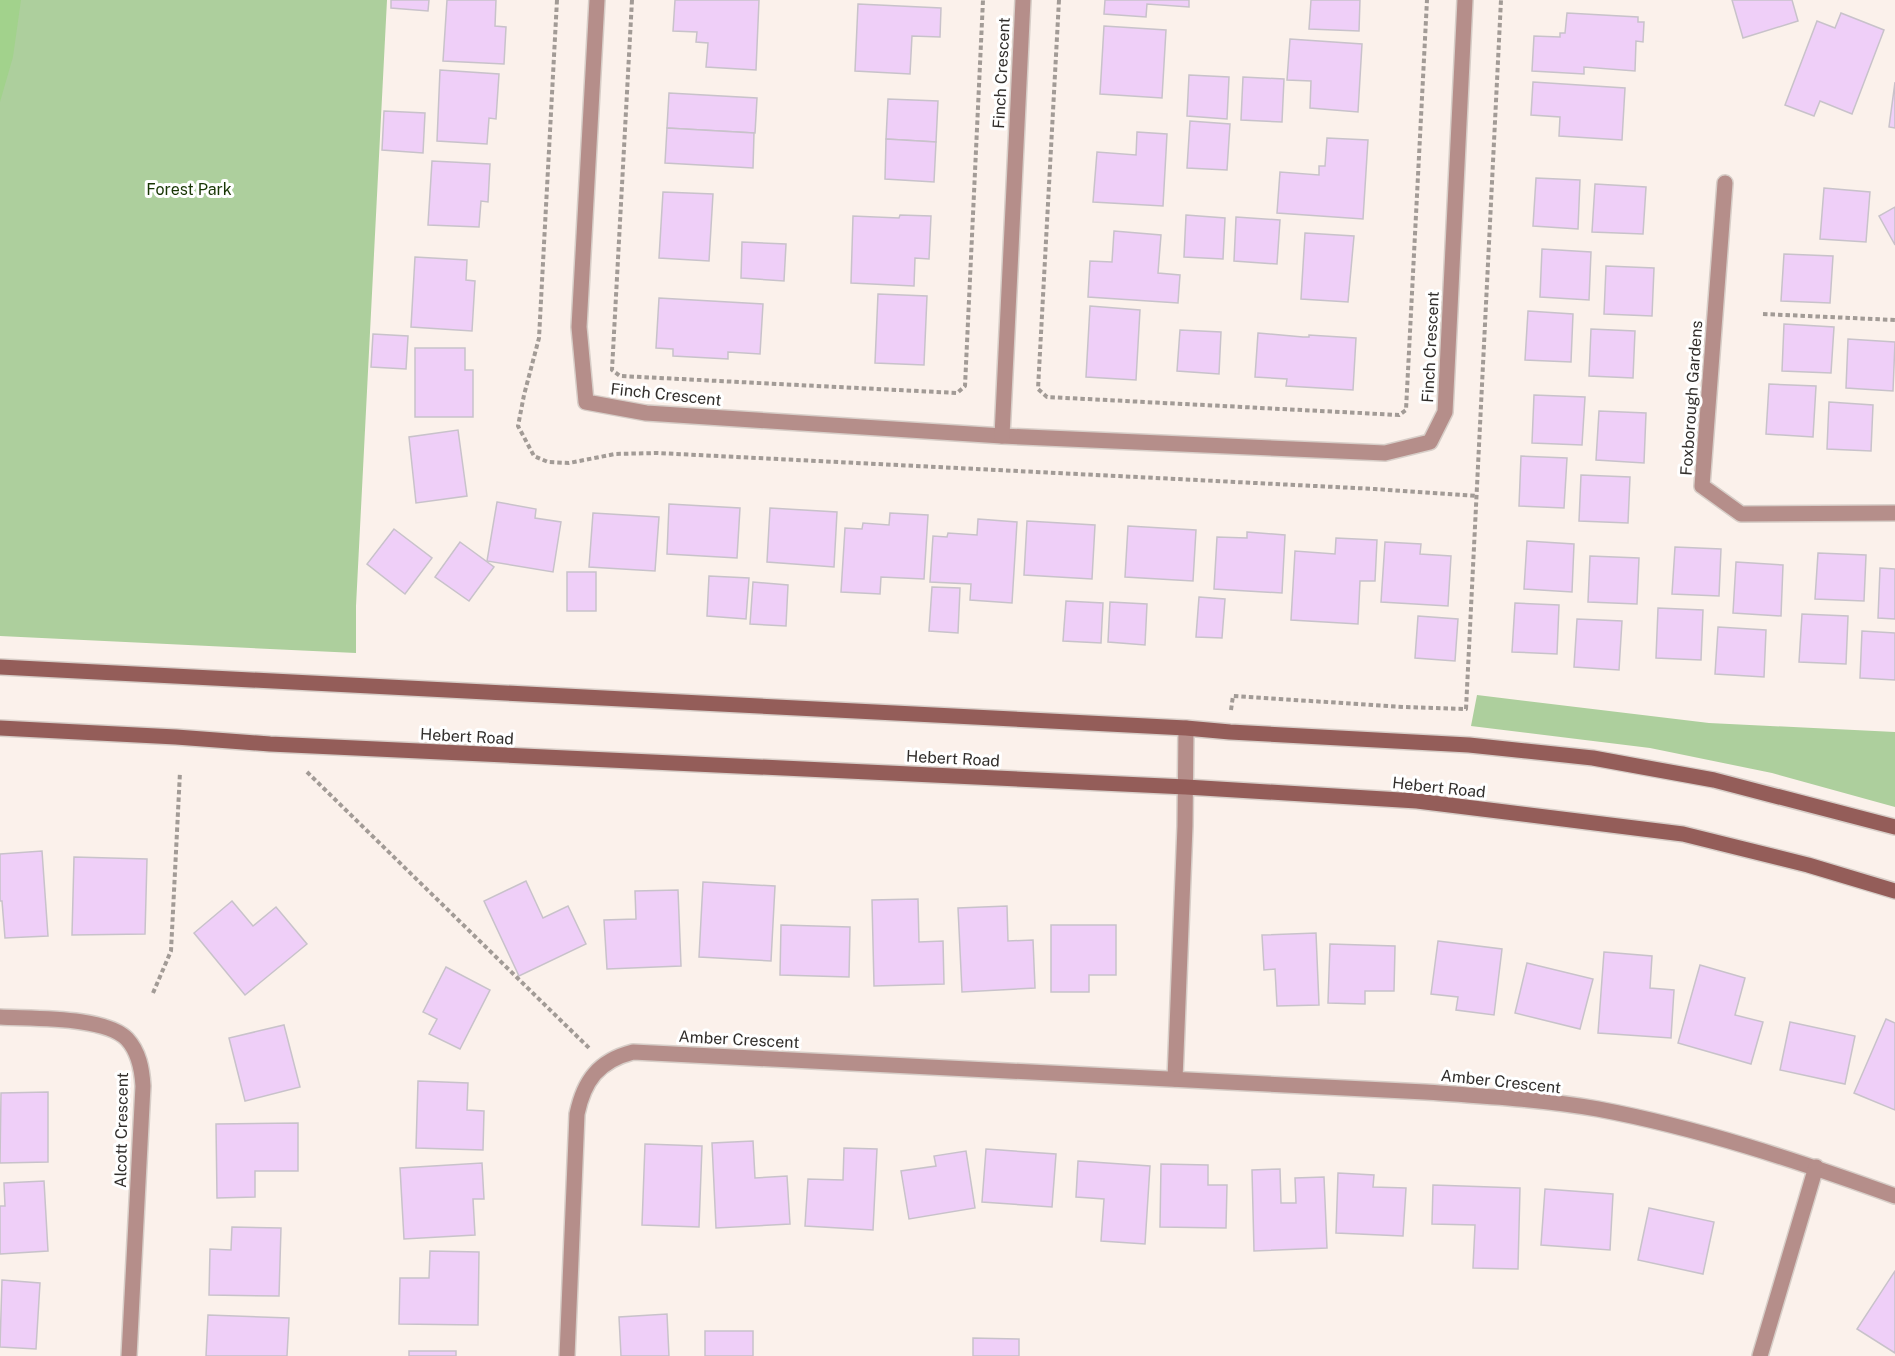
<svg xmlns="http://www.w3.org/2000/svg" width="1895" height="1356" font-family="'Public Sans',sans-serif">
  <rect width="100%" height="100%" fill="#fbf1eb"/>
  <!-- green -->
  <g fill="#adcf9d">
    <path d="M 0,0 L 387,0 L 356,606 L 356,653 L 0,636 Z"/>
    <path d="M 1477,695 L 1709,723 L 1895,732 L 1895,807 L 1772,773 L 1650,748 L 1471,726 Z"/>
  </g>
  <!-- forest -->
  <path fill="#a2d28c" d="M 0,0 L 21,0 L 13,57 L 0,102 Z"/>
  <!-- building -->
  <g fill="#efcff8" stroke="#c8c2ca" stroke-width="1.5">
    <path d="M 391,0 L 429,0 L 428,11 L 391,8 Z"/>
    <path d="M 447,0 L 496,0 L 495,26 L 506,27 L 504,64 L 443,61 Z"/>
    <path d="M 675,0 L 759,0 L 756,70 L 706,67 L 708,43 L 696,42 L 697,32 L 673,31 Z"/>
    <path d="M 1105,0 L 1189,0 L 1189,7 L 1147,4 L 1146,17 L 1104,14 Z"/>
    <path d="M 1311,0 L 1360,0 L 1359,31 L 1309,29 Z"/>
    <path d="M 1732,0 L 1792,0 L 1798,21 L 1743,38 Z"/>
    <path d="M 858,4 L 941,8 L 940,37 L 912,36 L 910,74 L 855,71 Z"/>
    <path d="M 1567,13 L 1638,17 L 1638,22 L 1644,22 L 1643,42 L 1636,41 L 1635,71 L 1584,67 L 1584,74 L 1532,71 L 1534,36 L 1560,37 L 1560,33 L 1565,33 Z"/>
    <path d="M 1841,13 L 1884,30 L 1852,114 L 1820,101 L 1814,116 L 1785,105 L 1817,21 L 1835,28 Z"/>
    <path d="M 1104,26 L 1166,30 L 1162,98 L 1100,94 Z"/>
    <path d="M 1290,39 L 1362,44 L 1358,112 L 1310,108 L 1311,81 L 1287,80 Z"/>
    <path d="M 440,70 L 499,74 L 496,119 L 489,118 L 487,144 L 437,141 Z"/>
    <path d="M 1189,75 L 1229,77 L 1227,119 L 1187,116 Z"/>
    <path d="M 1243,77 L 1284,79 L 1282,122 L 1241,120 Z"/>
    <path d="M 1533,82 L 1625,88 L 1622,140 L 1559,136 L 1560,117 L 1531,115 Z"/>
    <path d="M 1895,82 L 1895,128 L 1889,127 Z"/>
    <path d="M 669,93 L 757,98 L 755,133 L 667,128 Z"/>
    <path d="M 888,99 L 938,101 L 936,142 L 886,139 Z"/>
    <path d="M 384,111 L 425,113 L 423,153 L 382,150 Z"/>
    <path d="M 1190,121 L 1230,124 L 1227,170 L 1187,168 Z"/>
    <path d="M 667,128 L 754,133 L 753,168 L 665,163 Z"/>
    <path d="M 1137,132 L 1167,134 L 1163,206 L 1093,202 L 1097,152 L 1136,155 Z"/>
    <path d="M 1327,138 L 1368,140 L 1363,219 L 1277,213 L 1280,172 L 1319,175 L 1319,166 L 1325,166 Z"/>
    <path d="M 886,139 L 936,142 L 934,182 L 885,179 Z"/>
    <path d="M 432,161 L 490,164 L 488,202 L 481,201 L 479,227 L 428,225 Z"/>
    <path d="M 1536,178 L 1580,180 L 1578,229 L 1533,226 Z"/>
    <path d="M 1595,184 L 1646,187 L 1643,234 L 1592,232 Z"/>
    <path d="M 1824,188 L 1870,192 L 1866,242 L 1820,239 Z"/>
    <path d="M 663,192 L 713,194 L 709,261 L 659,258 Z"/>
    <path d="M 1895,207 L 1895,245 L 1879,216 Z"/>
    <path d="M 900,215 L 931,216 L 929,259 L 915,258 L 914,286 L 851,283 L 853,216 L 899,218 Z"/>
    <path d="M 1186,215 L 1225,218 L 1223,259 L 1184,257 Z"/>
    <path d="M 1236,217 L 1280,220 L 1277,264 L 1234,261 Z"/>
    <path d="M 1114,231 L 1161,235 L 1158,273 L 1180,275 L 1178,303 L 1088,297 L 1090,261 L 1112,262 Z"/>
    <path d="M 1305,233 L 1354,236 L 1348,302 L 1301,299 Z"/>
    <path d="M 742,242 L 786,244 L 784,281 L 741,278 Z"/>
    <path d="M 1542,249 L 1591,252 L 1589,300 L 1540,297 Z"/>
    <path d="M 1784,254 L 1833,256 L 1830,303 L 1781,301 Z"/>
    <path d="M 415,257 L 467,260 L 466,280 L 475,281 L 472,331 L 411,327 Z"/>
    <path d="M 1606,266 L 1654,268 L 1652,316 L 1604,314 Z"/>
    <path d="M 878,294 L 927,296 L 924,365 L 875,363 Z"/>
    <path d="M 659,298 L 763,304 L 760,354 L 728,352 L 728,359 L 673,356 L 673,349 L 656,348 Z"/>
    <path d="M 1090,306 L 1140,310 L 1136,380 L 1086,377 Z"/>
    <path d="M 1528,311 L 1573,314 L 1571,362 L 1525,360 Z"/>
    <path d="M 1784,324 L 1834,327 L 1831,373 L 1782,371 Z"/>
    <path d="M 1591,329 L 1635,331 L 1633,378 L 1589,376 Z"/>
    <path d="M 1180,330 L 1221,332 L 1219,374 L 1177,371 Z"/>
    <path d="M 1258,333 L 1303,337 L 1309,337 L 1309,335 L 1356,338 L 1353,390 L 1286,386 L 1287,379 L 1255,377 Z"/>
    <path d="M 373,334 L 408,336 L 406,369 L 371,367 Z"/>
    <path d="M 1848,339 L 1895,342 L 1893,391 L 1846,388 Z"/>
    <path d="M 415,348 L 465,348 L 465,370 L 473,370 L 473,417 L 415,417 Z"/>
    <path d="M 1769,384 L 1816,386 L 1813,437 L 1766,434 Z"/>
    <path d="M 1534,395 L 1585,397 L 1582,445 L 1532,443 Z"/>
    <path d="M 1829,402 L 1873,405 L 1871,451 L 1827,449 Z"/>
    <path d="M 1599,411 L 1646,413 L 1644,463 L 1596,460 Z"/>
    <path d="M 458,430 L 467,496 L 416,503 L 409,437 Z"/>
    <path d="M 1521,456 L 1567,458 L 1564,508 L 1519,506 Z"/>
    <path d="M 1581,475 L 1630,477 L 1628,523 L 1579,521 Z"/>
    <path d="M 497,502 L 536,509 L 535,518 L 561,522 L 553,572 L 487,561 Z"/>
    <path d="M 669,504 L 740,508 L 737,558 L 667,554 Z"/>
    <path d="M 770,508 L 837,512 L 834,567 L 767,562 Z"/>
    <path d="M 593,513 L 659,517 L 655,571 L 589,567 Z"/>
    <path d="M 890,513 L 928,515 L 924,579 L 881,577 L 880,594 L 841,592 L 845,528 L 862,529 L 863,523 L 889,525 Z"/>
    <path d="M 978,519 L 1017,522 L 1012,603 L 970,600 L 971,584 L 930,582 L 933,536 L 947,537 L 948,533 L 977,535 Z"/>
    <path d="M 1027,521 L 1095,525 L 1092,579 L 1024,575 Z"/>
    <path d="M 1128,526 L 1196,530 L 1193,581 L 1125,577 Z"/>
    <path d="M 394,529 L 432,558 L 405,594 L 367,564 Z"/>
    <path d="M 1247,532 L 1285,535 L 1282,593 L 1214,589 L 1217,537 L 1247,538 Z"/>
    <path d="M 1336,538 L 1377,540 L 1375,581 L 1360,581 L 1358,624 L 1291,620 L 1295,551 L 1335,554 Z"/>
    <path d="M 1527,541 L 1574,544 L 1572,592 L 1524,589 Z"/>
    <path d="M 460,542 L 494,567 L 469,601 L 435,577 Z"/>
    <path d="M 1385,542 L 1421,544 L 1420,554 L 1451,556 L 1448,606 L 1381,602 Z"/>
    <path d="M 1675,547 L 1721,549 L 1719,596 L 1672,594 Z"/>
    <path d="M 1818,553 L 1866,555 L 1864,601 L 1815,599 Z"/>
    <path d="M 1590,556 L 1639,558 L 1637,604 L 1588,602 Z"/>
    <path d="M 1736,562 L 1783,565 L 1781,616 L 1733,613 Z"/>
    <path d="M 1880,568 L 1895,569 L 1895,619 L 1878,618 Z"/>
    <rect x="567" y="572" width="29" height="39"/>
    <path d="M 709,576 L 749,578 L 746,619 L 707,616 Z"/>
    <path d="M 753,582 L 788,585 L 786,626 L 750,624 Z"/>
    <path d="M 932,587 L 960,588 L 958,633 L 929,631 Z"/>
    <path d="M 1199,597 L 1225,599 L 1222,638 L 1196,637 Z"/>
    <path d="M 1066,601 L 1103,603 L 1101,643 L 1063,641 Z"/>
    <path d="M 1110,602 L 1147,604 L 1145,645 L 1108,642 Z"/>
    <path d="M 1515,603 L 1559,605 L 1557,654 L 1512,652 Z"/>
    <path d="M 1658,608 L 1703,610 L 1701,660 L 1656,658 Z"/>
    <path d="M 1802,614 L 1848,616 L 1846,664 L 1799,662 Z"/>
    <path d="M 1418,616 L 1458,619 L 1455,661 L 1415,658 Z"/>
    <path d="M 1577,619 L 1622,621 L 1619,670 L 1574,667 Z"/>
    <path d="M 1718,627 L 1766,630 L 1764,677 L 1715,674 Z"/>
    <path d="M 1862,631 L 1895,633 L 1895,680 L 1860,678 Z"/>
    <path d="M 42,851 L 48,936 L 5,938 L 2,901 L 0,901 L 0,854 Z"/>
    <path d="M 74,857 L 147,859 L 145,934 L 72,935 Z"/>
    <path d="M 526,881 L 543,918 L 568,906 L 586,944 L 519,976 L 484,901 Z"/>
    <path d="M 703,882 L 775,886 L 771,961 L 699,957 Z"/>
    <path d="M 678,890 L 681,966 L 607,969 L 604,920 L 636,919 L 635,891 Z"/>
    <path d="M 918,899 L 919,942 L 943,941 L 944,984 L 874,986 L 872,900 Z"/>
    <path d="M 232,901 L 253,926 L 276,907 L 307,944 L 245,995 L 194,933 Z"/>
    <path d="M 1007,906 L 1008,941 L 1033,940 L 1035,988 L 962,992 L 958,908 Z"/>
    <path d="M 781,925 L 850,927 L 849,977 L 780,975 Z"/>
    <path d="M 1051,925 L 1116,925 L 1116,975 L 1089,975 L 1089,992 L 1051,992 Z"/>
    <path d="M 1316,933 L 1319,1005 L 1277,1006 L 1275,969 L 1264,970 L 1262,935 Z"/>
    <path d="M 1438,941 L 1502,949 L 1494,1015 L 1456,1010 L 1458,997 L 1431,994 Z"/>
    <path d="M 1330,944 L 1395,946 L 1394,991 L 1365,991 L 1365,1004 L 1328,1003 Z"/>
    <path d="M 1604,952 L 1652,956 L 1650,988 L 1674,990 L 1671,1038 L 1598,1033 Z"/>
    <path d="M 1527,963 L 1593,979 L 1580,1029 L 1515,1013 Z"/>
    <path d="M 1700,965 L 1745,978 L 1735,1015 L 1763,1022 L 1751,1064 L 1678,1043 Z"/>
    <path d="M 446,967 L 490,990 L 460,1049 L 429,1034 L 437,1019 L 423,1012 Z"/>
    <path d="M 1886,1019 L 1895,1023 L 1895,1110 L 1854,1093 Z"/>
    <path d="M 1790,1022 L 1855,1036 L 1845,1084 L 1780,1070 Z"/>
    <path d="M 284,1025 L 300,1087 L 245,1101 L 229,1038 Z"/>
    <path d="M 418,1081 L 468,1083 L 467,1110 L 484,1111 L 483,1150 L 416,1148 Z"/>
    <path d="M 48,1092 L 48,1162 L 0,1163 L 1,1093 Z"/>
    <path d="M 298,1123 L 298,1171 L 255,1171 L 255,1197 L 217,1198 L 216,1124 Z"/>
    <path d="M 753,1141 L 755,1178 L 787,1176 L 790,1224 L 716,1228 L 712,1143 Z"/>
    <path d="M 645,1144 L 702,1146 L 699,1227 L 642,1225 Z"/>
    <path d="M 844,1148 L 877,1149 L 873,1230 L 805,1226 L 808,1179 L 843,1180 Z"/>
    <path d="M 986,1149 L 1056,1154 L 1052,1207 L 982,1202 Z"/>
    <path d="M 966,1151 L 975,1208 L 909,1219 L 901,1171 L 936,1166 L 934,1156 Z"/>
    <path d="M 1078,1161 L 1150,1166 L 1145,1244 L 1101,1241 L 1104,1199 L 1076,1197 Z"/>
    <path d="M 482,1163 L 484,1199 L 473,1199 L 475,1235 L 404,1239 L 400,1168 Z"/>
    <path d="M 1161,1164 L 1208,1165 L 1208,1185 L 1227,1185 L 1226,1228 L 1160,1227 Z"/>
    <path d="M 1280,1169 L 1281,1203 L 1296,1203 L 1295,1178 L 1324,1177 L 1327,1248 L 1254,1251 L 1252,1170 Z"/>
    <path d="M 1338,1173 L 1374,1175 L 1373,1187 L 1406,1188 L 1403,1236 L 1336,1233 Z"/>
    <path d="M 44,1181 L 48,1251 L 0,1254 L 0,1206 L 5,1206 L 4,1183 Z"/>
    <path d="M 1433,1185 L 1520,1188 L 1518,1269 L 1473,1268 L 1475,1225 L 1432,1224 Z"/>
    <path d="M 1545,1189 L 1613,1194 L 1610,1250 L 1541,1245 Z"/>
    <path d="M 1649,1208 L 1714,1222 L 1703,1274 L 1638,1260 Z"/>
    <path d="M 232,1227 L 281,1228 L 279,1296 L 209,1295 L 210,1249 L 231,1250 Z"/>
    <path d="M 430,1251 L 479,1252 L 478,1325 L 399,1324 L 400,1278 L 429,1278 Z"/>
    <path d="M 1895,1271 L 1895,1353 L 1857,1329 Z"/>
    <path d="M 2,1280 L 40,1283 L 36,1349 L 0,1347 Z"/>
    <path d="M 667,1314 L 669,1356 L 621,1356 L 619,1317 Z"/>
    <path d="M 208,1315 L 289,1318 L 287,1356 L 206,1356 Z"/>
    <rect x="705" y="1331" width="48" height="25"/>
    <path d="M 973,1338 L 1019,1339 L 1019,1356 L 973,1356 Z"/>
    <rect x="409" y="1351" width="47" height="5"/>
  </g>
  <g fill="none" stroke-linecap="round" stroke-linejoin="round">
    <defs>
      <g id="minor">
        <path d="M 597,0 L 579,327 L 586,402 L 646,413 L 1002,436 L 1385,453 L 1430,442 L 1445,412 L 1465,0"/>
        <path d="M 1725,183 L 1702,486 L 1741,514 L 1895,513"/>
        <path d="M 1002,436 L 1023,0"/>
        <path d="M 0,1017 C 31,1019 105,1016 127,1039 C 139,1052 142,1069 143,1086 L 129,1356"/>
        <path d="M 1175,1079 L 1185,826 L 1186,728"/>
        <path d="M 567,1356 L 577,1114 C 584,1081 598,1061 633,1052 L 1425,1092 C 1483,1096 1541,1099 1598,1109 C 1699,1128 1798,1161 1895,1196"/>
        <path d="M 1760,1356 L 1816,1167"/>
      </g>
      <g id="secondary">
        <path d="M 0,667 L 1186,728 L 1230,732 L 1469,745 L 1593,758 L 1714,780 L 1895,827"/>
        <path d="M 0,728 L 176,737 L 270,744 L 1186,787 L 1417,801 L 1683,834 L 1808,865 L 1895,891"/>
      </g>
    </defs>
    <!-- minor casing -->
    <use href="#minor" stroke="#d7cec8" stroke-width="18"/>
    <!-- secondary casing -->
    <use href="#secondary" stroke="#d7cec8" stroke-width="18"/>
    <!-- path -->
    <g stroke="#a29b96" stroke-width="4" stroke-dasharray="4.5 3" stroke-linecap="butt">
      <path d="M 557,0 L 539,338 L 524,395 L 518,426 L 534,456 L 548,462 L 569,463 L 615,454 L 658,453 L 1375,489 L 1477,496"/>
      <path d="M 632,0 L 612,370 L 620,376 L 957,393 L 965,386 L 983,0"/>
      <path d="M 1059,0 L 1038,389 L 1047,397 L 1399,415 L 1406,410 L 1427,0"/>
      <path d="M 1763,314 L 1895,320"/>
      <path d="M 1231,710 L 1233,696 L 1404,707 L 1466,709 L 1501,0"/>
      <path d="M 307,772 L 589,1048"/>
      <path d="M 153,993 L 171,951 L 180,772"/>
    </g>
    <!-- minor -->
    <use href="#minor" stroke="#b58e8a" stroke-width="15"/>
    <!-- secondary -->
    <use href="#secondary" stroke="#945d59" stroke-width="15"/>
  </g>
  <g text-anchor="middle" stroke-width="6" stroke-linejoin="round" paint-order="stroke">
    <!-- street labels -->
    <g font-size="16" fill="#312e2b" stroke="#fff">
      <text transform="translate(1001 73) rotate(-87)" y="6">Finch Crescent</text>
      <text transform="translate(1430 347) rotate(-87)" y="6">Finch Crescent</text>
      <text transform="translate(666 394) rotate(6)" y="6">Finch Crescent</text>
      <text transform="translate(1691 398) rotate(-86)" y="6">Foxborough Gardens</text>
      <text transform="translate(467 736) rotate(3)" y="6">Hebert Road</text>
      <text transform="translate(953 758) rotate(3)" y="6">Hebert Road</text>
      <text transform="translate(1439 787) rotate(6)" y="6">Hebert Road</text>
      <text transform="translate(739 1039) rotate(3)" y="6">Amber Crescent</text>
      <text transform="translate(1501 1081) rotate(6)" y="6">Amber Crescent</text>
      <text transform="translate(121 1130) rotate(-89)" y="6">Alcott Crescent</text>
    </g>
    <!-- park labels -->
    <g font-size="16" fill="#183604" stroke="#fff">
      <text x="189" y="195">Forest Park</text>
    </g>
  </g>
</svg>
